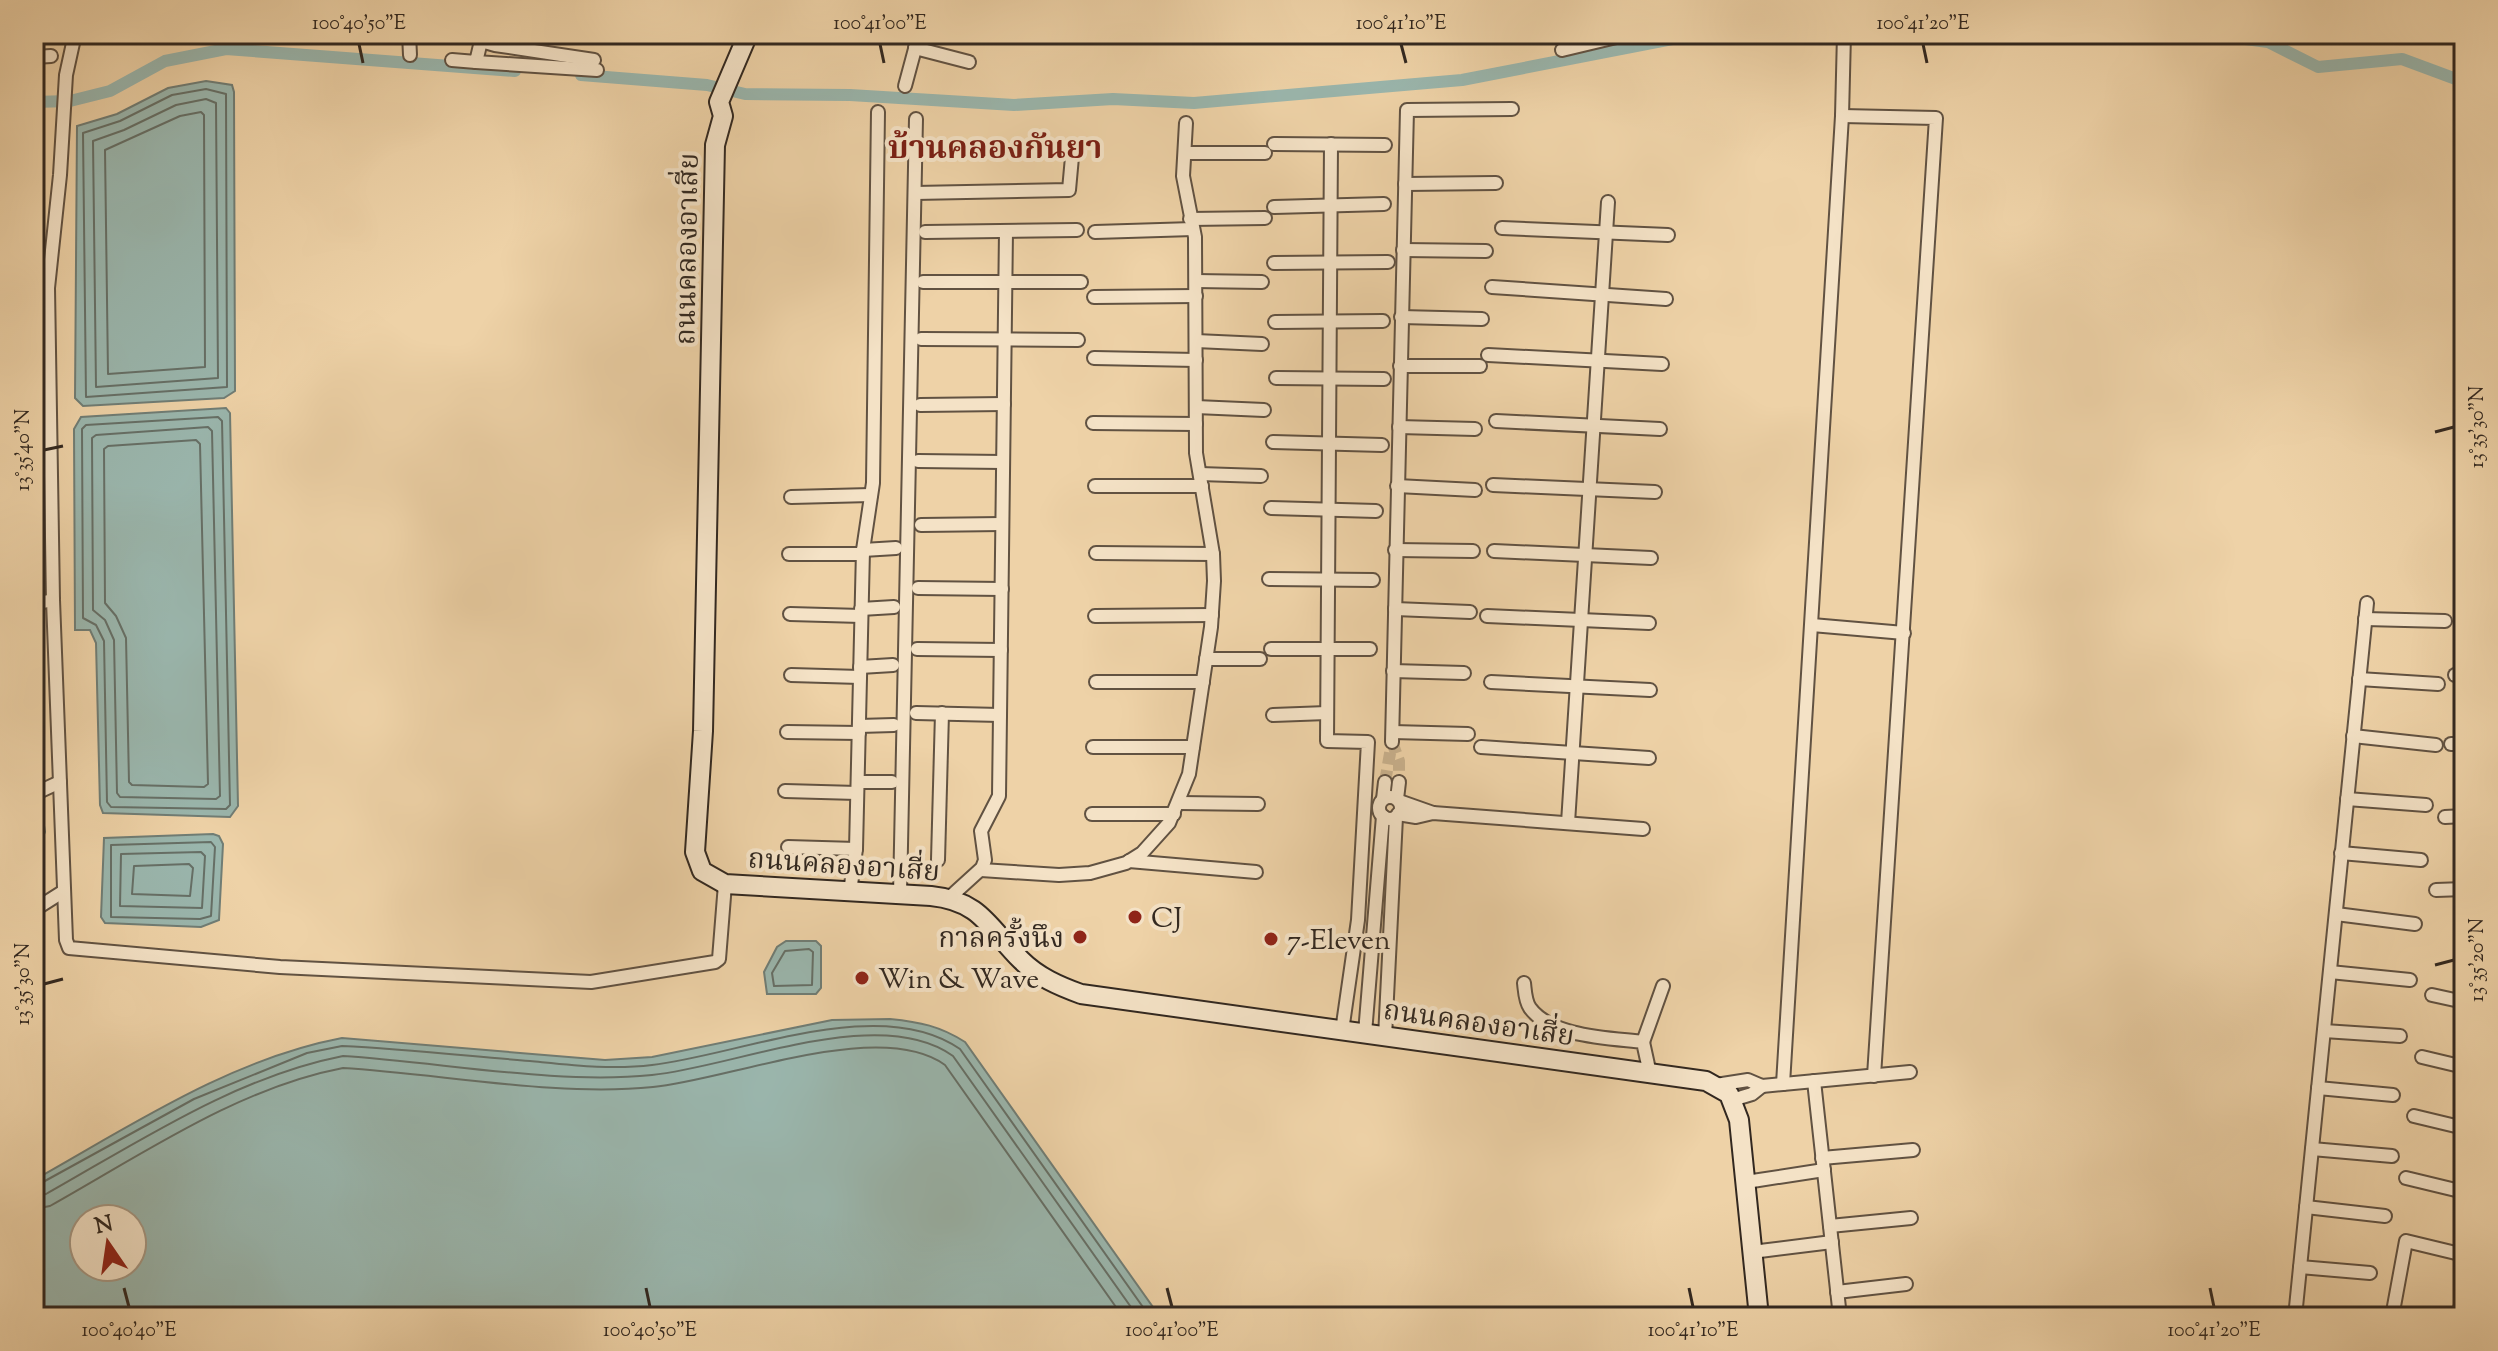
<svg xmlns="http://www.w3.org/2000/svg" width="2498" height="1351" font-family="'Sorts Mill Goudy','Noto Serif Thai',serif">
  <rect width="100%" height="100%" fill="#eed2a7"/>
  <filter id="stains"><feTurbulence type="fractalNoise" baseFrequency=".0025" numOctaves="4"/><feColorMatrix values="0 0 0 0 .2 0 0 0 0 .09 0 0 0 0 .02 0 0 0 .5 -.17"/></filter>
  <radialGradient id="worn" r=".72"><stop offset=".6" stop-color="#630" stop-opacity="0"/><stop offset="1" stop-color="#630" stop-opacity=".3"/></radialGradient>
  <!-- water -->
  <g fill="#9ab6ad" stroke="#707d75" stroke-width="2" fill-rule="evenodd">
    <path d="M 206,81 L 232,85 L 234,92 L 235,391 L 224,398 L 83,406 L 75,398 L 77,126 L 117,114 L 168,88 Z"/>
    <path d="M 226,408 L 230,413 L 238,806 L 230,817 L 103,813 L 100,805 L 96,643 L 90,630 L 75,630 L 74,429 L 81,417 Z"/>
    <path d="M 34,762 L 45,832 L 41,842 L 34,845 Z"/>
    <path d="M 213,834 L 219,836 L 223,844 L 219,920 L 201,927 L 105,923 L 101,917 L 104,838 Z"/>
    <path d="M 786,941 L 816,941 L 821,946 L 821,988 L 816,994 L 767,994 L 764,972 L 777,947 Z"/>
    <path d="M 890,1019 C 920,1022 940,1026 965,1042 L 1160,1317 L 34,1317 L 34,1180 C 132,1125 231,1059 342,1038 L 605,1060 L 652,1057 L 832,1020 ZM 132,1219 L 132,1267 L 84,1267 L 84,1219 Z"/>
  </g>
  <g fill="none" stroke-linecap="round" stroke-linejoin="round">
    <!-- shore -->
    <g stroke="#666f66" stroke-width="2">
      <path d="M 206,89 L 226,94 L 227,387 L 86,397 L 83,133 L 120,121 L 172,95 Z"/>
      <path d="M 206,99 L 216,103 L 218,378 L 96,387 L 93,141 L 124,130 L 176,105 Z"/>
      <path d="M 201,112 L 204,115 L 205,367 L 108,374 L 105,150 L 180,116 Z"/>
      <path d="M 218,417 L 222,421 L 230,805 L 226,809 L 111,807 L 107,802 L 104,641 L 96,625 L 83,618 L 82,429 L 86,425 Z"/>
      <path d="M 208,427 L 212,431 L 220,796 L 216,799 L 120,797 L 117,793 L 114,640 L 105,620 L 93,610 L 92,438 L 96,435 Z"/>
      <path d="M 196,440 L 200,444 L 208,784 L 204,787 L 132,785 L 129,782 L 126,638 L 116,616 L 105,603 L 104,449 L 108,446 Z"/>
      <path d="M 211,842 L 215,847 L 211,916 L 200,919 L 111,917 L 111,845 Z"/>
      <path d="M 201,852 L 205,856 L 202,908 L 120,906 L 121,854 Z"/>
      <path d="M 189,864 L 193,868 L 190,896 L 132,894 L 134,866 Z"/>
      <path d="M 809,949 L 813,952 L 812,985 L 774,986 L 772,973 L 785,951 Z"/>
      <path d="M 34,1187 L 194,1099 L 307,1053 L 342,1046 C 405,1049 468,1056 530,1061 C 571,1065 611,1070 652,1065 C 740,1055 880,993 960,1049 L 1150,1317"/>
      <path d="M 34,1197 L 46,1194 C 140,1141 236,1077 343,1056 C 441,1062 556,1085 652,1075 C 734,1067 880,1003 953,1056 L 1138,1317"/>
      <path d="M 34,1209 L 50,1206 C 143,1154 238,1088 343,1068 C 442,1074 557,1097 653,1087 C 728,1080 880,1018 945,1065 L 1123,1317"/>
    </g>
    <!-- canal -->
    <g stroke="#9ab6ad" stroke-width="12">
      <path d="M 2208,34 L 2268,42 L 2318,67 L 2402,59 L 2464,82"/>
      <path d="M 581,75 L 707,85 L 745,94 L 850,95 L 1014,105 L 1113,99 L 1194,103 L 1462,80 L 1698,34"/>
      <path d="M 34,102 L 70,101 L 110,91 L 165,61 L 226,49 L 515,71"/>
    </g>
    <!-- street-tunnel -->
    <g stroke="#c8b08c" stroke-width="12" stroke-dasharray="12 6" stroke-linecap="butt">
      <path d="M 1392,742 L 1399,761 L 1399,782"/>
      <path d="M 1385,782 L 1392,742"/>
    </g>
    <defs>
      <g id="street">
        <path d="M 75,34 L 66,75 L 60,175 L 48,288 L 53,600 L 66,940 L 69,948 L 280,967 L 591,982 L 715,962 L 719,959 L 725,884"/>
        <path d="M 409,34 L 410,55"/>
        <path d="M 482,34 L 481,41 L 495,45 L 594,60"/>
        <path d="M 915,48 L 969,62"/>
        <path d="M 1562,50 L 1629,34"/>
        <path d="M 34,57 L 51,56"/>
        <path d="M 452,60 L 476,62 L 481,41"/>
        <path d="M 476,62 L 597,70"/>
        <path d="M 905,86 L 919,34"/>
        <path d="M 1842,116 L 1936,118 L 1874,1076"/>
        <path d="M 1274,144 L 1385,145"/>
        <path d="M 1331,144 L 1327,741 L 1368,742 L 1358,920 L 1342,1031"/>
        <path d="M 1185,153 L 1265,153"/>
        <path d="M 1405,184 L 1496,183"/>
        <path d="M 915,193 L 1069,190 L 1072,157"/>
        <path d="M 1274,207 L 1384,204"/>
        <path d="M 1190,219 L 1265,218"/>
        <path d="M 1502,228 L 1668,235"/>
        <path d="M 925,232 L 1077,230"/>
        <path d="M 1095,232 L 1193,229"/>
        <path d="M 1403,250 L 1486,251"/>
        <path d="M 1274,263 L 1388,262"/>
        <path d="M 1196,281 L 1262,282"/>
        <path d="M 923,282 L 1081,282"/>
        <path d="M 1492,287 L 1666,299"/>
        <path d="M 1094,297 L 1196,296"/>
        <path d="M 1401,317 L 1482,319"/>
        <path d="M 1275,322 L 1383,321"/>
        <path d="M 921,339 L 1078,340"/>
        <path d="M 1196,341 L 1262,344"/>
        <path d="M 1488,355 L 1662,364"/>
        <path d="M 1094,358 L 1196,360"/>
        <path d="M 1400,366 L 1480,366"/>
        <path d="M 1276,378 L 1384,379"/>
        <path d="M 920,405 L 1004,404"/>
        <path d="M 1196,407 L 1264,410"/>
        <path d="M 1496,421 L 1660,429"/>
        <path d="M 1093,423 L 1196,424"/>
        <path d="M 1399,427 L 1475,429"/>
        <path d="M 1273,442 L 1382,445"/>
        <path d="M 918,461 L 1003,462"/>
        <path d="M 1200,474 L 1261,476"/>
        <path d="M 1493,485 L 1655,492"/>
        <path d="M 1095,486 L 1202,486"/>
        <path d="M 1397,486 L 1475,490"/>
        <path d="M 791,497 L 871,495"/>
        <path d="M 1271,508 L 1376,511"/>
        <path d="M 921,525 L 1002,524"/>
        <path d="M 863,550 L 896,548"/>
        <path d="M 1395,550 L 1473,551"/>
        <path d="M 1494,551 L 1651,558"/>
        <path d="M 1096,553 L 1213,554"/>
        <path d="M 789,554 L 863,554"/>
        <path d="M 1269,579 L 1373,580"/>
        <path d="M 918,588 L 1002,589"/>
        <path d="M 34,604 L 53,600"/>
        <path d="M 861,609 L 894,607"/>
        <path d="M 1395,609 L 1470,612"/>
        <path d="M 790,614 L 861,616"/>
        <path d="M 1095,616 L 1212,615"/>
        <path d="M 1487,616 L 1649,623"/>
        <path d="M 2365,619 L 2445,621"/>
        <path d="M 1812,625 L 1904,633"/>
        <path d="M 917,649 L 1001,650"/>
        <path d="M 1271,649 L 1370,649"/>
        <path d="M 1206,659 L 1260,659"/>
        <path d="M 860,667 L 893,665"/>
        <path d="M 1393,671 L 1464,673"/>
        <path d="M 791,675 L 860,677"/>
        <path d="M 2455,675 L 2464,675"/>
        <path d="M 2359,679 L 2438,684"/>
        <path d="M 1096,682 L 1203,682"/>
        <path d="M 1491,682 L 1650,690"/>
        <path d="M 916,713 L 1000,715"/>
        <path d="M 1273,715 L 1327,713"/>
        <path d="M 859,726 L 894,725"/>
        <path d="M 787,732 L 859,733"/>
        <path d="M 1393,732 L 1468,734"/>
        <path d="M 2353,736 L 2436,745"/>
        <path d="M 1392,742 L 1407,110 L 1512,109"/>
        <path d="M 2451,744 L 2464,744"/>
        <path d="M 1093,747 L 1193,747"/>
        <path d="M 1481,747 L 1649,758"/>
        <path d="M 858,782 L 892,782"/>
        <path d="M 785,791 L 857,793"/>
        <path d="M 34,794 L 60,782"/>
        <circle cx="1390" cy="808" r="11"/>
        <path d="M 1383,799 L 1385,782"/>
        <path d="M 1397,799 L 1399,782"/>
        <path d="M 2347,799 L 2426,805"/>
        <path d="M 1399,801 L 1433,813"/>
        <path d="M 1180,803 L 1258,804"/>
        <path d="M 1092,814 L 1174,814"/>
        <path d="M 1398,814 L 1416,817 L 1433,813 L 1643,829"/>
        <path d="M 2445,817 L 2464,816"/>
        <path d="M 1568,823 L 1608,202"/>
        <path d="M 788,847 L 856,849"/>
        <path d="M 2341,853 L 2421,860"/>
        <path d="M 938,860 L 942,713"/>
        <path d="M 1129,861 L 1256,872"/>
        <path d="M 981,870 L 1059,875 L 1090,873 L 1126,863 L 1142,853 L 1169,823 L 1189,774 L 1211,627 L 1214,581 L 1213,554 L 1196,453 L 1195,237 L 1183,176 L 1186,123"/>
        <path d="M 2436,890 L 2464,889"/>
        <path d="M 850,892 L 856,849 L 863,550 L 873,483 L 878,112"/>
        <path d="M 900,894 L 916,119"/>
        <path d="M 949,898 L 982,868 L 985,860 L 981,831 L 999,796 L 1006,231"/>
        <path d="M 34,910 L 64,891"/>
        <path d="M 2336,914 L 2415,924"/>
        <path d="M 2462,936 L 2464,937"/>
        <path d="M 2330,972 L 2410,980"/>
        <path d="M 1524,983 C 1525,991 1525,1001 1530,1008 C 1551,1037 1610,1038 1643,1042 L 1650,1074"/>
        <path d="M 2432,995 L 2464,1002"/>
        <path d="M 2324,1031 L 2400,1036"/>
        <path d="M 1365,1033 L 1383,816"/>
        <path d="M 1385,1037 L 1396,817"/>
        <path d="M 1643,1042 L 1663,986"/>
        <path d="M 2422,1057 L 2464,1067"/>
        <path d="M 1814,1081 L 1840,1317"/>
        <path d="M 1783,1084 L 1842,116 L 1844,34"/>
        <path d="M 1716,1085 L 1748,1080 L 1762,1086 L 1910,1072"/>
        <path d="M 2318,1088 L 2393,1095"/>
        <path d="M 1732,1100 L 1752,1094 L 1762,1086"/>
        <path d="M 2414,1116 L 2464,1128"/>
        <path d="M 2312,1149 L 2392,1156"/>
        <path d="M 1822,1158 L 1913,1150"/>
        <path d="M 2406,1178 L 2464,1192"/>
        <path d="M 1746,1182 L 1824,1170"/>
        <path d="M 2306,1207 L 2385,1216"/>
        <path d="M 1830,1226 L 1911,1218"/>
        <path d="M 1752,1252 L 1832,1242"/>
        <path d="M 2300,1267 L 2370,1273"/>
        <path d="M 1837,1292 L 1906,1284"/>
        <path d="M 2295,1317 L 2367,603"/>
        <path d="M 2392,1317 L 2406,1241 L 2464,1255"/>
        <path d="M 2458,1317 L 2464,1292"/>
      </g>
      <path id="secondary" d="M 748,34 L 719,102 L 723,116 L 715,145 L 703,731 L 695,852 L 702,871 L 725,884 L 931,896 C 981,901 989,928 1021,960 C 1038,977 1059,986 1081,994 L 1706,1081 L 1729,1094 L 1739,1120 L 1759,1317"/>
    </defs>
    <!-- street casing -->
    <use href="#street" stroke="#615242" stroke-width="16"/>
    <!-- secondary casing -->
    <use href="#secondary" stroke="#322820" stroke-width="22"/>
    <!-- street -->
    <use href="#street" stroke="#f4e2c6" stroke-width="12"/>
    <!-- secondary -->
    <use href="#secondary" stroke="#f4e2c6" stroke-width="18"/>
  </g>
  <!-- ticks -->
  <path fill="none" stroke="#322820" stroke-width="3" d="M 359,44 L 363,63M 880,44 L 884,63M 1401,44 L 1406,63M 1923,44 L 1927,63M 2435,432 L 2454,427M 44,450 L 63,446M 2435,965 L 2454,960M 44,984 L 63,979M 124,1288 L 129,1307M 646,1288 L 650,1307M 1167,1288 L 1172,1307M 1689,1288 L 1693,1307M 2210,1288 L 2214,1307"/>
  <!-- markers -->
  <g fill="#8f2418" stroke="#f4e2c6" stroke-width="3">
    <circle cx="1135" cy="917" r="8"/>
    <circle cx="1080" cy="937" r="8"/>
    <circle cx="1271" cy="939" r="8"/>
    <circle cx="862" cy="978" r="8"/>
  </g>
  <g text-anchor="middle" stroke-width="8" stroke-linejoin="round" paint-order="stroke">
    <!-- street labels -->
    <g font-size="28" fill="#322820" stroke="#f4e2c6">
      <text transform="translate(686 249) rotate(-89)" y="10">ถนนคลองอาเสี่ย</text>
      <text transform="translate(844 864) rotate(4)" y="10">ถนนคลองอาเสี่ย</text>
      <text transform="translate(1479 1022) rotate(8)" y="10">ถนนคลองอาเสี่ย</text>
    </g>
    <!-- poi labels -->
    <g font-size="28" fill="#322820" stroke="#f4e2c6" text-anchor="start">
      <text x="1151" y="927">CJ</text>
      <text x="1064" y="947" text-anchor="end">กาลครั้งนึง</text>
      <text x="1287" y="949">7-Eleven</text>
      <text x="878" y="988">Win &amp; Wave</text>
    </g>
    <!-- quarter labels -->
    <g font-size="32" font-weight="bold" fill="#7a1f14" stroke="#f4e2c6">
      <text x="995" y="158">บ้านคลองกันยา</text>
    </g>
  </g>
  <!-- margin -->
  <rect width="2498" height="1351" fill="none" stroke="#eed2a7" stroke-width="88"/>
  <!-- north arrow -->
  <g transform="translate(108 1243) rotate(347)"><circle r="38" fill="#f4e2c6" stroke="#a69884" stroke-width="2"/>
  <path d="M0-6L14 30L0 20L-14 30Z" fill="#8f2418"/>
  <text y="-12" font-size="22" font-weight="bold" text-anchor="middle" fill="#322820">N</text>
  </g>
  <rect x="44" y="44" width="2410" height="1263" fill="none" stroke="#322820" stroke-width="3"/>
  <g font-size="20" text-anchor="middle" fill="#322820">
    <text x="359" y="29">100°40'50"E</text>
    <text x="880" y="29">100°41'00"E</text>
    <text x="1401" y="29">100°41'10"E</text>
    <text x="1923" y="29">100°41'20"E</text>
    <text transform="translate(2476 427) rotate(-90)" y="7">13°35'30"N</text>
    <text transform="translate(22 450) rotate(-90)" y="7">13°35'40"N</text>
    <text transform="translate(2476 960) rotate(-90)" y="7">13°35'20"N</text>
    <text transform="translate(22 984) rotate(-90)" y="7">13°35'30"N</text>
    <text x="129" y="1336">100°40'40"E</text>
    <text x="650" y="1336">100°40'50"E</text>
    <text x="1172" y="1336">100°41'00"E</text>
    <text x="1693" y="1336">100°41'10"E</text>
    <text x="2214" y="1336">100°41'20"E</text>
  </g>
  <rect width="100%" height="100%" filter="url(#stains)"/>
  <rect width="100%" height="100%" fill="url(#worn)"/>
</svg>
